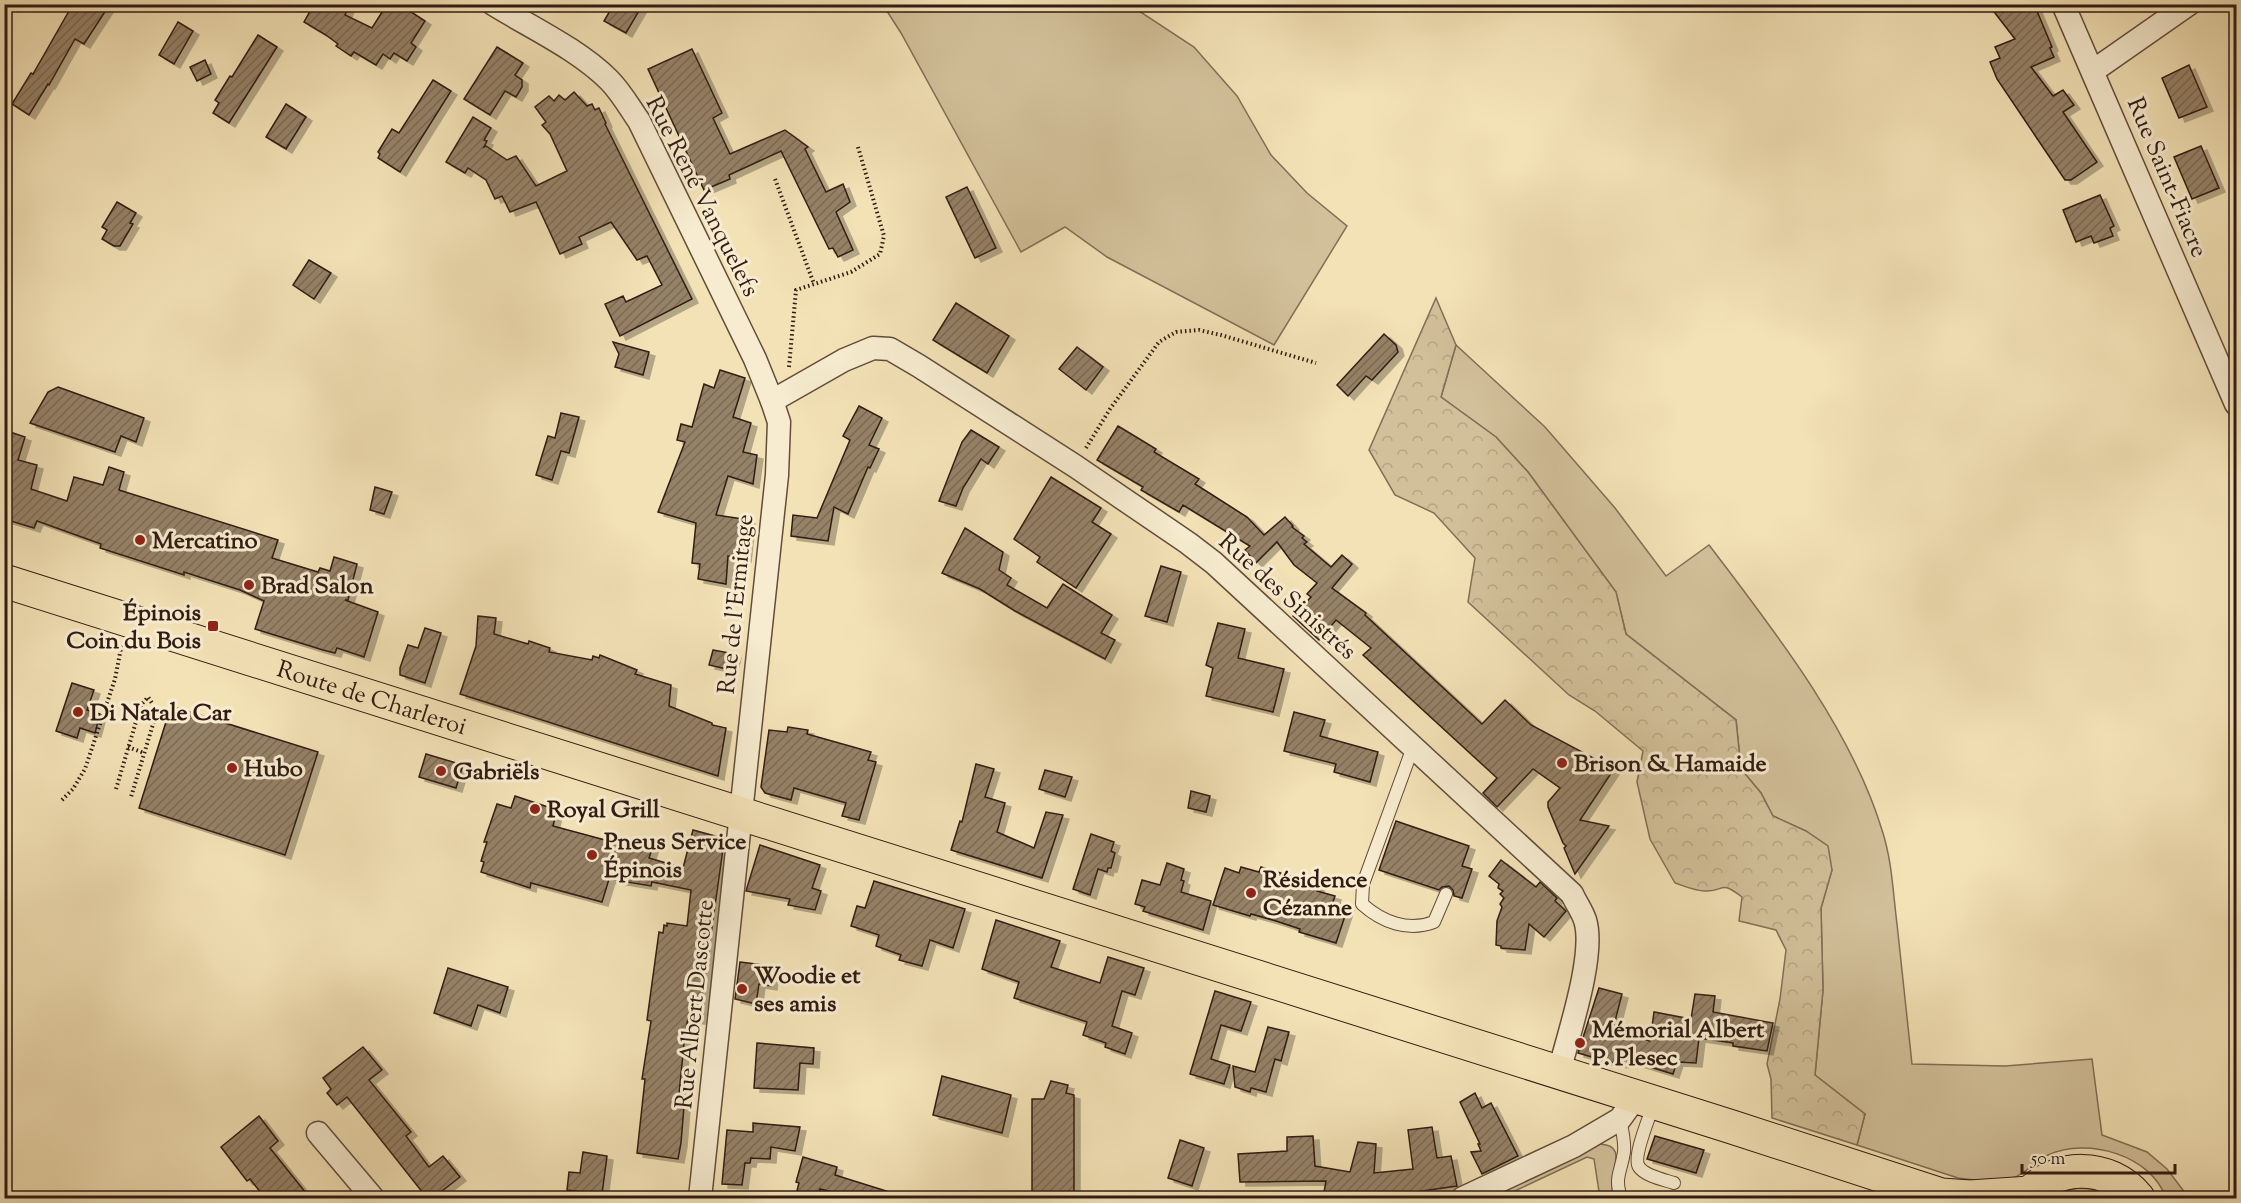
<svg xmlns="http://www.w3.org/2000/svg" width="2241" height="1203" font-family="'Sorts Mill Goudy',serif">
  <defs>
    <pattern id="forest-crowns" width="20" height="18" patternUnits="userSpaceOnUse" patternTransform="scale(1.5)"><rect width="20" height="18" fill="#d2c09a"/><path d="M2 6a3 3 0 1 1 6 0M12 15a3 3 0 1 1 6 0" fill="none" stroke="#b5a484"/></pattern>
    <pattern id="building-hatch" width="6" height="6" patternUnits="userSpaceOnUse" patternTransform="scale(1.5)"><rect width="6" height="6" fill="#968267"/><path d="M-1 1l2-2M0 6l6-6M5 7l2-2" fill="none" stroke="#7b6a53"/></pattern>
    <filter id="shadow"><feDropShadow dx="6" dy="4" stdDeviation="0" flood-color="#0004"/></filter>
  </defs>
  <rect width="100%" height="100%" fill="#f3e2b6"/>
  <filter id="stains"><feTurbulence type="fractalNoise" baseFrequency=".00333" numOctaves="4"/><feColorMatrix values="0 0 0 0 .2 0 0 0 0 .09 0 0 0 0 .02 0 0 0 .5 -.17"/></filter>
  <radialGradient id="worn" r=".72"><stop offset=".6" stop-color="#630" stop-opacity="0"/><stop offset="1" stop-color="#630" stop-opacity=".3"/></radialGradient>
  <!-- grass -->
  <g fill="#d2c09a" stroke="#826e56" stroke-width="1.5">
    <path d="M 883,5 L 1130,5 L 1194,47 L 1237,96 L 1271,155 L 1307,193 L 1347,226 L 1274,345 L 1107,257 L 1065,227 L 1021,252 L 901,33 Z"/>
    <path d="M 1456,345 L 1545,427 L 1615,508 L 1666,576 L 1709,545 C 1773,629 1851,728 1882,830 C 1892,860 1893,893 1897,924 C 1902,971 1907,1017 1912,1064 L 2005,1066 L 2092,1059 L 2102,1135 L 2147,1152 L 2167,1169 L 2189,1198 L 2166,1198 C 2151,1155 2088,1137 2048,1155 C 2036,1161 2026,1173 2013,1178 C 1999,1183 1973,1180 1958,1178 L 1857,1145 L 1865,1114 L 1815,1075 L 1823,990 L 1821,908 L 1832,870 L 1806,831 L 1773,816 L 1761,793 L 1741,769 L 1736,720 L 1626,634 L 1616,592 L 1528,472 L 1496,437 L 1441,397 Z"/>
    <path d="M 1599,1144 C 1627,1145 1612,1166 1612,1184 C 1612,1189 1613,1194 1614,1198 L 1600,1198 L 1594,1159 L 1587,1157 L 1500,1198 L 1481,1198 Z"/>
    <path d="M 2078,1188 C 2093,1188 2103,1191 2115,1198 L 2051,1198 L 2065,1191 Z"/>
  </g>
  <!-- forest -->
  <path fill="url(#forest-crowns)" stroke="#826e56" stroke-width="1.5" d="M 1436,298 L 1456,345 L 1441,397 L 1496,437 L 1528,472 L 1616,592 L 1626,634 L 1736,720 L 1741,769 L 1761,793 L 1773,816 L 1806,831 L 1828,846 L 1832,870 L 1821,908 L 1823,990 L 1815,1075 L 1865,1114 L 1857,1145 L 1772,1118 L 1771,1079 L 1767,1064 L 1780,999 L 1786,950 L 1776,930 L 1739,921 L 1742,897 C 1718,879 1726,892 1705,891 C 1695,891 1684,886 1675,883 L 1650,839 L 1637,782 L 1643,751 L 1595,711 L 1569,695 L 1468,602 L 1475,558 L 1434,513 L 1395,495 L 1369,450 Z"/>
  <!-- building -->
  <g fill="url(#building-hatch)" stroke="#311b12" stroke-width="1.5" filter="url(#shadow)">
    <path d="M 73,4 L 110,4 L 84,44 L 75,39 L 49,85 L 48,84 L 29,115 L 12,104 L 31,73 L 33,74 Z"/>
    <path d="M 314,4 L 350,4 L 345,15 L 372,28 L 387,4 L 399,4 L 425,21 L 411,43 L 416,47 L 407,61 L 394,53 L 390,59 L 383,54 L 376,65 L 354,52 L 351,56 L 336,46 L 338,44 L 326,35 L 304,22 Z"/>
    <path d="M 614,4 L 643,4 L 626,33 L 604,21 Z"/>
    <path d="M 1988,4 L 2034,4 L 2052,47 L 2050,48 L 2054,57 L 2031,67 L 2053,96 L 2063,90 L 2074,105 L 2063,112 L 2097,162 L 2071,180 L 2065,180 L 1997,79 L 1990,62 L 2000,58 L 1995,47 L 2015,39 Z"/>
    <path d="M 178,22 L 193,31 L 174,64 L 159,55 Z"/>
    <path d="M 258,35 L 277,47 L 229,123 L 213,113 L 219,103 L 215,100 L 230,76 L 232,77 Z"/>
    <path d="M 497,47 L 523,63 L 515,75 L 522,80 L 522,87 L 516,97 L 505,91 L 490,115 L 464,99 Z"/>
    <path d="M 692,49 L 722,113 L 713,118 L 730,154 L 785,130 L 808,147 L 805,149 L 826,192 L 843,184 L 850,202 L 836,212 L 853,250 L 838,257 L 833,248 L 829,249 L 781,151 L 729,175 L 730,179 L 704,190 L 648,69 Z"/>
    <path d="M 205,60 L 211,74 L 197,81 L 190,67 Z"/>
    <path d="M 2189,65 L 2207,107 L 2179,118 L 2162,78 Z"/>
    <path d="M 433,80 L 451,91 L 400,172 L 378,158 L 380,154 L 378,152 L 392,129 L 399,133 Z"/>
    <path d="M 574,92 L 587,106 L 592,104 L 595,110 L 599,108 L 606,123 L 605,124 L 692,299 L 620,336 L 605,304 L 623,296 L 626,302 L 662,285 L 647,256 L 637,260 L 611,222 L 579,237 L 582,244 L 560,254 L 536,202 L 510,212 L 502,196 L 495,199 L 486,180 L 468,168 L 465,173 L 446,162 L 473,117 L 491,128 L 484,140 L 487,141 L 484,147 L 486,146 L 507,160 L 516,156 L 536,186 L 567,171 L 550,134 L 542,125 L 546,122 L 535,107 L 549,96 L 554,101 L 559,95 L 565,100 Z"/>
    <path d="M 286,104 L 306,117 L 286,149 L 266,137 Z"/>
    <path d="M 2201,146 L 2219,188 L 2192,199 L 2174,157 Z"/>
    <path d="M 967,187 L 996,248 L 975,258 L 946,197 Z"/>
    <path d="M 2100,195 L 2114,226 L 2110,228 L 2113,236 L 2094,243 L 2091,236 L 2076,242 L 2063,210 Z"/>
    <path d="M 117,202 L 136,213 L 130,223 L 133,224 L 120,246 L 114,246 L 102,239 L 107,230 L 102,227 Z"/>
    <path d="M 309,260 L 331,273 L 314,299 L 293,285 Z"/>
    <path d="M 956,303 L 1009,336 L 987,373 L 933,340 Z"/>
    <path d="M 1384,334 L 1396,345 L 1398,352 L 1372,380 L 1366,376 L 1348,396 L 1337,385 Z"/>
    <path d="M 613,342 L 649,352 L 643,375 L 615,367 L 619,354 Z"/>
    <path d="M 1077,347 L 1103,367 L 1086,390 L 1059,369 Z"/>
    <path d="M 720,370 L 745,378 L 733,417 L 751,423 L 743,452 L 757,455 L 753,484 L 728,476 L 716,515 L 749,520 L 745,558 L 728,556 L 726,584 L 698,579 L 700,564 L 692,563 L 696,523 L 658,512 L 685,442 L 677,440 L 681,424 L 692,427 L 704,384 L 714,388 Z"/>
    <path d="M 58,387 L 144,418 L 136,442 L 121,436 L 115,452 L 30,423 L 48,392 Z"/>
    <path d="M 859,406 L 882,418 L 869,445 L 879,449 L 870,468 L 868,467 L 848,514 L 834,507 L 828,541 L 791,536 L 793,515 L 817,518 L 850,440 L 843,436 Z"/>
    <path d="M 561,413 L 579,417 L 569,453 L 561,451 L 552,480 L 536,475 L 548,436 L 555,438 Z"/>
    <path d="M 1118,426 L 1156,449 L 1154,452 L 1199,479 L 1195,484 L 1247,517 L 1264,535 L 1285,517 L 1293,526 L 1292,527 L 1304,536 L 1302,538 L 1307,542 L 1304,544 L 1331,567 L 1342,555 L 1352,564 L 1332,588 L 1366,613 L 1365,615 L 1482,724 L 1505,700 L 1531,725 L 1614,769 L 1580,820 L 1609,826 L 1575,874 L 1564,848 L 1566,846 L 1563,843 L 1548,807 L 1548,802 L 1560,788 L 1533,769 L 1497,807 L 1483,793 L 1497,778 L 1363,655 L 1371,648 L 1336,620 L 1319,640 L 1293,616 L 1311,597 L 1307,594 L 1317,583 L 1294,565 L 1277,542 L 1256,563 L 1245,550 L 1250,546 L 1183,505 L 1179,512 L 1141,490 L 1143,487 L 1097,460 Z"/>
    <path d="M 4,430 L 25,437 L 18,460 L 37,465 L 31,489 L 67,501 L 74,477 L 103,485 L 109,467 L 124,472 L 119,490 L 278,540 L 272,558 L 318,572 L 320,568 L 330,571 L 334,557 L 357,564 L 348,600 L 345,600 L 378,612 L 364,657 L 337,648 L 335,653 L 323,650 L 255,629 L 264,601 L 240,590 L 184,572 L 184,575 L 100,548 L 101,544 L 37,521 L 34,528 L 4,519 Z"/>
    <path d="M 971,430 L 999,447 L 988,464 L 981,459 L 963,488 L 956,506 L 939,501 L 962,442 Z"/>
    <path d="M 1051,477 L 1101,508 L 1092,522 L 1111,534 L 1076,588 L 1037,562 L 1040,557 L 1014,539 Z"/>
    <path d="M 375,487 L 392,492 L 384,514 L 370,510 Z"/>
    <path d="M 965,528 L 1003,552 L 999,570 L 1011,578 L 1007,585 L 1047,608 L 1063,584 L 1112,615 L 1101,633 L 1115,640 L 1105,659 L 1015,611 L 980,589 L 942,573 Z"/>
    <path d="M 1161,566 L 1181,572 L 1167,622 L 1145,616 Z"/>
    <path d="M 478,616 L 496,618 L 494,634 L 528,644 L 529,641 L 550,648 L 549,652 L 592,660 L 593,656 L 599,658 L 600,655 L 637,670 L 635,674 L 671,685 L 669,706 L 712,723 L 712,725 L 726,728 L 718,776 L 460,694 L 476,646 Z"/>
    <path d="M 1218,623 L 1245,629 L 1238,658 L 1284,669 L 1273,712 L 1206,696 L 1213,668 L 1206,665 Z"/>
    <path d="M 425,628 L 441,633 L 425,683 L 400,675 L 400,668 L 408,645 L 418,648 Z"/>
    <path d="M 713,650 L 735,654 L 731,670 L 709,665 Z"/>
    <path d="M 72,683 L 94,690 L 87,710 L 100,714 L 95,733 L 80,728 L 77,738 L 56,731 Z"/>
    <path d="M 171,706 L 318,752 L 285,855 L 139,808 Z"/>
    <path d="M 1294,712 L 1325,720 L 1320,736 L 1378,752 L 1370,782 L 1334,772 L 1336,764 L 1284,751 Z"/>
    <path d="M 788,727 L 808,730 L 807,734 L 871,752 L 868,760 L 876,762 L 859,820 L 842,816 L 846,803 L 794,788 L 791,800 L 765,793 L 761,787 L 769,730 L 787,732 Z"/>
    <path d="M 426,754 L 463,765 L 456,788 L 419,777 Z"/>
    <path d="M 976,764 L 994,769 L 985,797 L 1005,803 L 997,832 L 1034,848 L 1046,812 L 1063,815 L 1042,878 L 951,850 L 960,821 L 962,822 Z"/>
    <path d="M 1045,770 L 1072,777 L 1065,797 L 1039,789 Z"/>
    <path d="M 1191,791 L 1210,796 L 1206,812 L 1188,808 Z"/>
    <path d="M 515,796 L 557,810 L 553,826 L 631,847 L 633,840 L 653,846 L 649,858 L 683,868 L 693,830 L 722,838 L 724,842 L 699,1020 L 688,1018 L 684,1043 L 678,1105 L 684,1106 L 681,1143 L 678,1159 L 637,1153 L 645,1079 L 642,1079 L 651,1021 L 647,1020 L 659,932 L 663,933 L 664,925 L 667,926 L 667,923 L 687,926 L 691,890 L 652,882 L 651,886 L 609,879 L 602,902 L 531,883 L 530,888 L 481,872 L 484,862 L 481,861 L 487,842 L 484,842 L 497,804 L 511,808 Z"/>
    <path d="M 1396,821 L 1469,846 L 1462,866 L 1472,869 L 1462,898 L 1454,896 L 1453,890 L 1449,886 L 1442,887 L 1439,890 L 1379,870 Z"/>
    <path d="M 1091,834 L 1114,842 L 1111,851 L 1115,853 L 1111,868 L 1108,868 L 1107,872 L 1098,869 L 1090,895 L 1073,889 Z"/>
    <path d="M 760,845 L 820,865 L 812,888 L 821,891 L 815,910 L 788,905 L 790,899 L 746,891 Z"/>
    <path d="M 1501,860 L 1536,887 L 1540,882 L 1557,898 L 1555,901 L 1566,911 L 1544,937 L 1529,924 L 1525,950 L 1501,948 L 1501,946 L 1496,945 L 1497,921 L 1502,907 L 1500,904 L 1504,898 L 1500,894 L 1503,891 L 1498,888 L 1499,884 L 1489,876 Z"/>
    <path d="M 1167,863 L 1184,869 L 1181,880 L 1184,881 L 1181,892 L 1211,901 L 1203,930 L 1143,911 L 1145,907 L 1135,904 L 1142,880 L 1160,885 Z"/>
    <path d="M 1241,867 L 1259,872 L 1261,867 L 1319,885 L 1317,891 L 1335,896 L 1333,902 L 1348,907 L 1336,943 L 1299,932 L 1300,929 L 1276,921 L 1251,914 L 1250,916 L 1213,905 L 1225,868 L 1239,873 Z"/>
    <path d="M 874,881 L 965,909 L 953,948 L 930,940 L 922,966 L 899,960 L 901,955 L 876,946 L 879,935 L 851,926 L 857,906 L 865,908 Z"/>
    <path d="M 996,920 L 1060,941 L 1051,967 L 1100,983 L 1108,957 L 1144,968 L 1135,995 L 1122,991 L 1112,1026 L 1132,1033 L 1125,1054 L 1105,1047 L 1106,1043 L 1083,1035 L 1087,1022 L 1014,998 L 1019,982 L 982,969 Z"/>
    <path d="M 740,962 L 773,966 L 771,986 L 759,984 L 756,1004 L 735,999 Z"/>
    <path d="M 448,968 L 508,987 L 500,1013 L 478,1005 L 471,1026 L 434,1013 Z"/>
    <path d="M 1599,988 L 1622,994 L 1613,1029 L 1650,1041 L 1654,1012 L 1691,1019 L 1695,994 L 1715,996 L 1713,1012 L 1773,1023 L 1767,1051 L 1733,1046 L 1733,1043 L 1699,1038 L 1696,1063 L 1677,1062 L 1673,1074 L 1624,1059 L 1623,1064 L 1609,1062 L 1578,1053 Z"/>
    <path d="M 1215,991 L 1251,1002 L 1241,1031 L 1221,1025 L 1211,1059 L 1230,1065 L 1224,1084 L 1190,1074 Z"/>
    <path d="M 1268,1027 L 1289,1032 L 1281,1061 L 1275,1059 L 1266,1092 L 1251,1088 L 1250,1092 L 1235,1087 L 1233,1066 L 1255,1072 Z"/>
    <path d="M 757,1043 L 814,1048 L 813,1064 L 800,1063 L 798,1090 L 754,1088 Z"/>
    <path d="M 363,1047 L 382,1070 L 369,1080 L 411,1132 L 406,1136 L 429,1167 L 443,1156 L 460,1177 L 433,1198 L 427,1198 L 347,1097 L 337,1105 L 327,1093 L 331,1089 L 323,1078 Z"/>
    <path d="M 942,1076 L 1011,1095 L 1002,1133 L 933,1115 Z"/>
    <path d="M 1051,1081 L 1068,1085 L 1066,1093 L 1074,1095 L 1074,1198 L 1032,1198 L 1032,1099 L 1044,1099 Z"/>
    <path d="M 1475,1093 L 1482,1108 L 1491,1103 L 1518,1156 L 1482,1174 L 1471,1152 L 1481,1151 L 1478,1144 L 1480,1144 L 1460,1102 Z"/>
    <path d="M 259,1116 L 278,1141 L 270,1148 L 310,1198 L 265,1198 L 250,1179 L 247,1181 L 221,1147 Z"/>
    <path d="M 753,1123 L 800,1127 L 795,1151 L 771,1147 L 770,1159 L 751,1158 L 750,1163 L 745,1163 L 742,1185 L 722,1184 L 727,1130 L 753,1132 Z"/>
    <path d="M 1432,1127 L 1437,1158 L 1451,1156 L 1457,1186 L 1373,1198 L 1323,1198 L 1326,1181 L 1240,1182 L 1238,1154 L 1287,1151 L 1287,1137 L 1313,1136 L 1315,1166 L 1350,1172 L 1358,1142 L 1376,1144 L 1374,1173 L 1413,1169 L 1408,1130 Z"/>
    <path d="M 1655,1136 L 1704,1150 L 1696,1173 L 1647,1159 Z"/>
    <path d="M 1180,1140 L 1204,1148 L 1192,1186 L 1168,1178 Z"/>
    <path d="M 583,1152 L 607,1156 L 602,1194 L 567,1190 L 569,1172 L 580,1173 Z"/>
    <path d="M 803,1157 L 837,1167 L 835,1175 L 899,1195 L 898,1198 L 856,1198 L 820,1189 L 817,1198 L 795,1198 L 799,1183 L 796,1182 Z"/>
  </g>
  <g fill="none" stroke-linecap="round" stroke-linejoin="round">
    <defs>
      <g id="lane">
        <path d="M 1413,747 L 1363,884 L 1362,904 C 1382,922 1408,932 1434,922 L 1446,894"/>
        <path d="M 1654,1103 C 1650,1116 1632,1157 1639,1167 C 1645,1176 1665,1180 1674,1183"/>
        <path d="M 1620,1119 C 1622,1130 1625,1140 1624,1152 C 1621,1173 1614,1176 1621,1198"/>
      </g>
      <g id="street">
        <path d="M 493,4 C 530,27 578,49 609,80 C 621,92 630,108 639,121 L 755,359 L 772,401 L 779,422 L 777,475 L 700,1198"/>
        <path d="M 2063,4 L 2236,404"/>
        <path d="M 2093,71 L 2189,4"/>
        <path d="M 772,401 L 844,360 L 873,348 L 890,349 L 919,366 L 1075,466 L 1188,543 L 1214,563 L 1572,894 C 1576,903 1582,911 1585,920 C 1596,954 1568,1036 1559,1072"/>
        <path d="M 318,1133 L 373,1198"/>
        <path d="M 1463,1198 L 1574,1146 L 1620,1119 L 1636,1097"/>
      </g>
      <g id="primary">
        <path id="s1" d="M 4,581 L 1732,1127 L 1941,1195 L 1970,1197 L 2030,1193"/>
        <path d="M 2026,1198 C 2054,1162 2110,1163 2138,1198"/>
      </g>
    </defs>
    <!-- lane casing -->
    <use href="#lane" stroke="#624d3b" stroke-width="14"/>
    <!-- street casing -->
    <use href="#street" stroke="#624d3b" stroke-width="25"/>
    <!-- primary casing -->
    <use href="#primary" stroke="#311b12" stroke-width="35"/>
    <!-- path -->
    <g stroke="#311b12" stroke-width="4" stroke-dasharray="1.5 3" stroke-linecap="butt">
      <path d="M 775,179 L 814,284"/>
      <path d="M 789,367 L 796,290 L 851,272 L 880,254 L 884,236 L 858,147"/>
      <path d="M 1086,448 L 1110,409 L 1159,342 L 1176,332 L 1199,330 L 1221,335 L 1316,363"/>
      <path d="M 128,747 L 144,753"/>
      <path d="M 116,789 L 141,705 L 148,697 L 157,711 L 131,797"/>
      <path d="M 62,800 L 73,789 L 85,769 L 115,679 L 122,643"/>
    </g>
    <!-- lane -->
    <use href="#lane" stroke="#f7ecd0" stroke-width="12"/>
    <!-- street -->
    <use href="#street" stroke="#f7ecd0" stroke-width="22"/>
    <!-- primary -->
    <use href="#primary" stroke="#f3e2b6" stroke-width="33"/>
  </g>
  <!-- markers -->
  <g fill="#8f2418" stroke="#f7ecd0" stroke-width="2">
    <circle cx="140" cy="540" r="6"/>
    <circle cx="249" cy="585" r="6"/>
    <rect x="207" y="620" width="12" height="12" rx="3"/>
    <circle cx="78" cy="712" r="6"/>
    <circle cx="1562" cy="763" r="6"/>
    <circle cx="232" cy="768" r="6"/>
    <circle cx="441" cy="771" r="6"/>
    <circle cx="535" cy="809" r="6"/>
    <circle cx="592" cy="855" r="6"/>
    <circle cx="1251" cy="893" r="6"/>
    <circle cx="742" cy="989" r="6"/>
    <circle cx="1580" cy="1043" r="6"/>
  </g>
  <g text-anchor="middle" stroke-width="6" stroke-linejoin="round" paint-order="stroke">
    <!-- street labels -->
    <g font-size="24" fill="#311b12" stroke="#f7ecd0">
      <text transform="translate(2168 177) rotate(67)" y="8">Rue Saint-Fiacre</text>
      <text transform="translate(703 196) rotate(63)" y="8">Rue René Vanquelefs</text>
      <text transform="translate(1288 596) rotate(42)" y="8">Rue des Sinistrés</text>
      <text transform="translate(735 604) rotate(-84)" y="8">Rue de l'Ermitage</text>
      <text dy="8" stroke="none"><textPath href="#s1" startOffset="386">Route de Charleroi</textPath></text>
      <text transform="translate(694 1004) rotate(-84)" y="8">Rue Albert Dascotte</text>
    </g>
    <!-- poi labels -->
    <g font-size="24" font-weight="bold" fill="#311b12" stroke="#f7ecd0" text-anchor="start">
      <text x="152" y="548">Mercatino</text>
      <text x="261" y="593">Brad Salon</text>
      <text x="201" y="620" text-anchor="end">Épinois<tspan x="201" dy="28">Coin du Bois</tspan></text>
      <text x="90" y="720">Di Natale Car</text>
      <text x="1574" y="771">Brison &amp; Hamaide</text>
      <text x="244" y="776">Hubo</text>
      <text x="453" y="779">Gabriëls</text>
      <text x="547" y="817">Royal Grill</text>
      <text x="604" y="849">Pneus Service<tspan x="604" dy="28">Épinois</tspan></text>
      <text x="1263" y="887">Résidence<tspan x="1263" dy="28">Cézanne</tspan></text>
      <text x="754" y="983">Woodie et<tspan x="754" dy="28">ses amis</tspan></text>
      <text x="1592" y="1037">Mémorial Albert<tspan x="1592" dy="28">P. Plesec</tspan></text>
    </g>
  </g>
  <!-- margin -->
  <rect width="2241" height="1203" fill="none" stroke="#f3e2b6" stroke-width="24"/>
  <rect x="6" y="6" width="2229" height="1191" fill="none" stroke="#311b12" stroke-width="3"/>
  <rect x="12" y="12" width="2217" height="1179" fill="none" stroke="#311b12" stroke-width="1.5"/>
  <!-- scale -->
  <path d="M2022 1164v9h153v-9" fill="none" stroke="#311b12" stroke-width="3"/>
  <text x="2031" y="1164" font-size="18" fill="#311b12" stroke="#f7ecd0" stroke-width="4.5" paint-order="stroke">50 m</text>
  <rect width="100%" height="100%" filter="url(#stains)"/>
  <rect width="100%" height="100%" fill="url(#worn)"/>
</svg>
